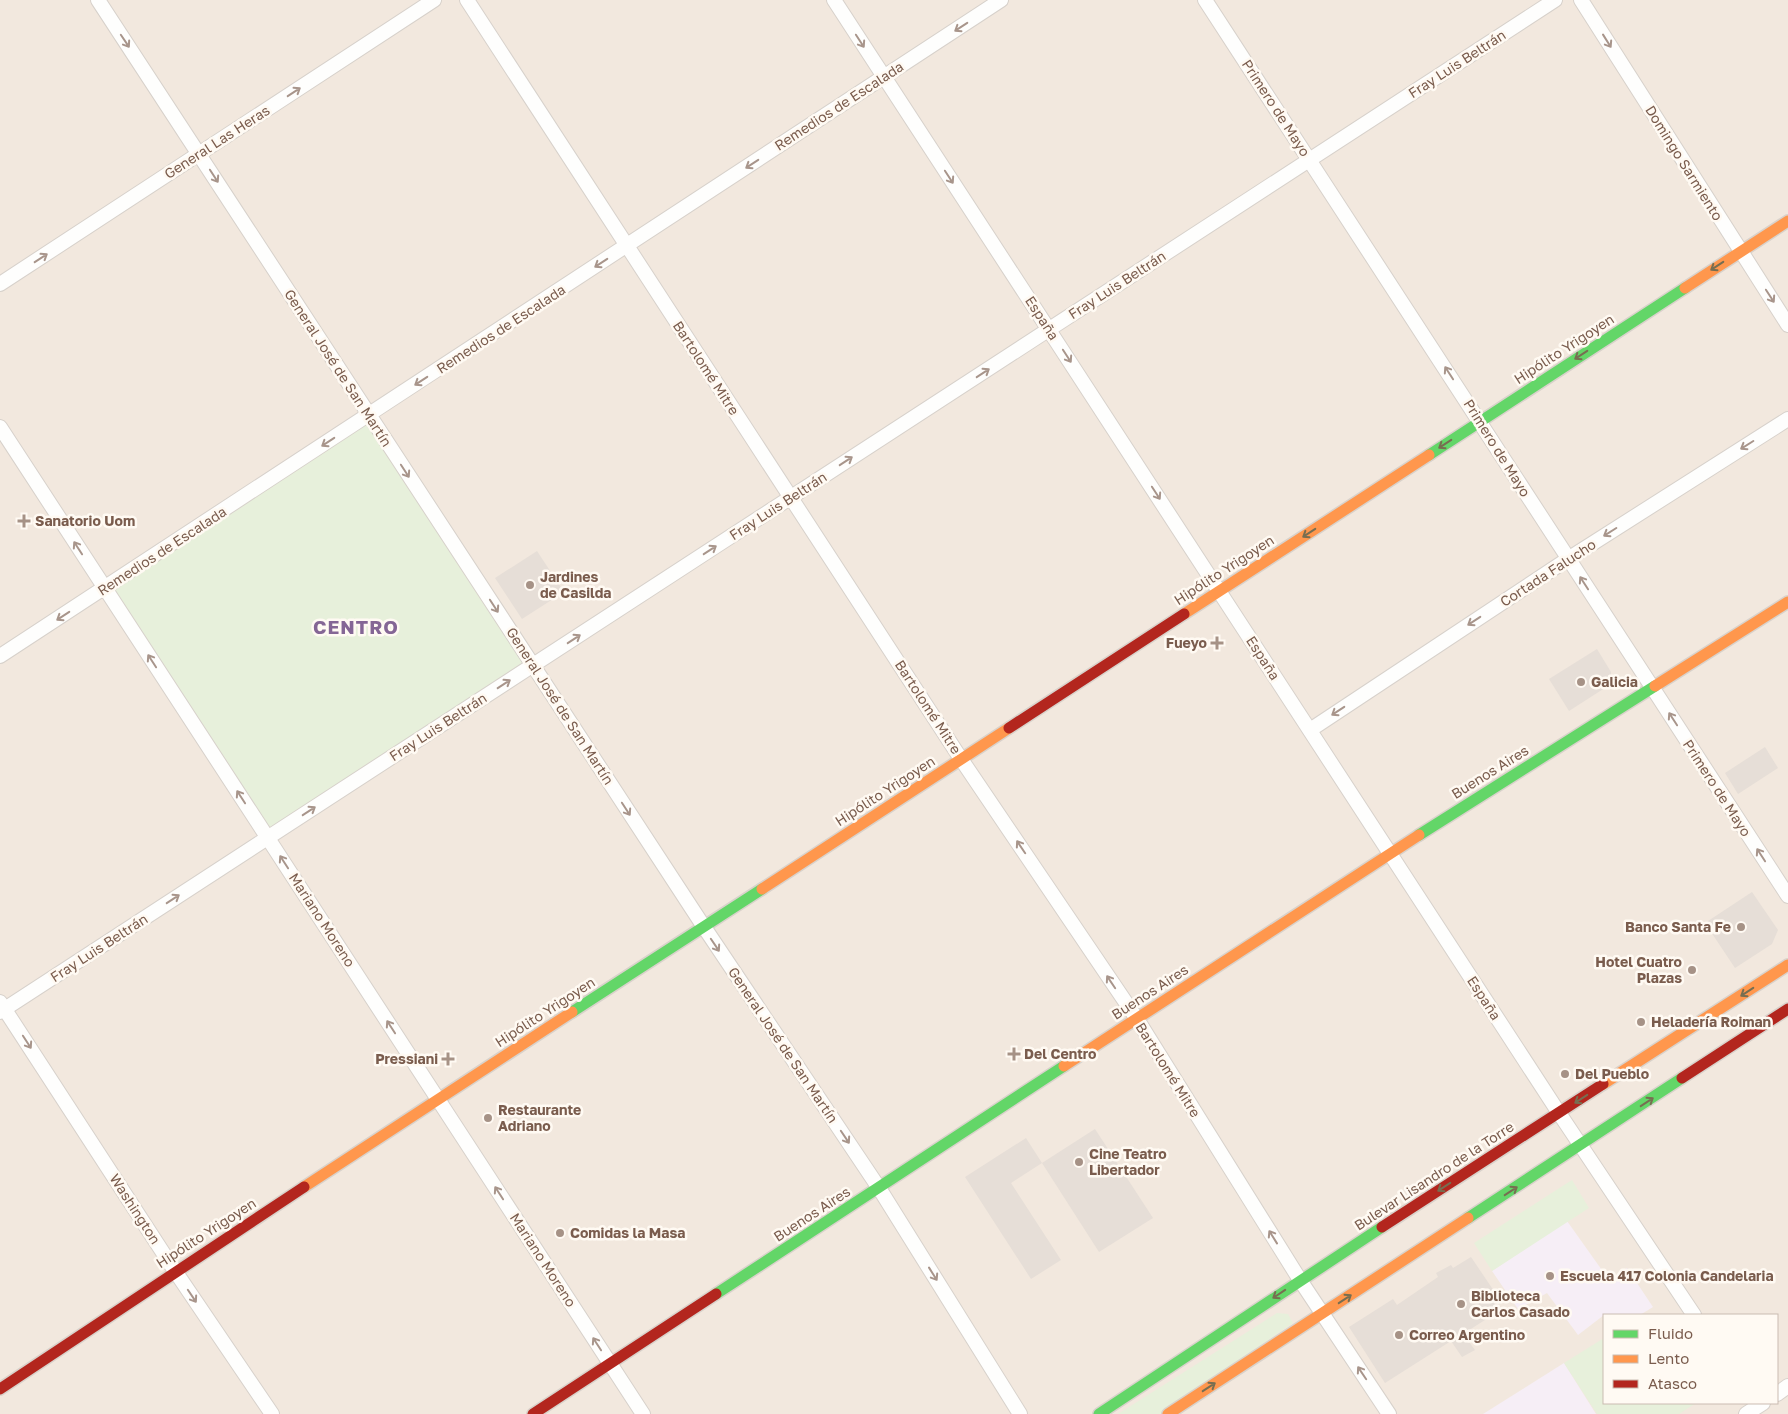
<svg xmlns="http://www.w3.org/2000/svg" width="1788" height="1414" font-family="'Golos Text',sans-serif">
  <rect width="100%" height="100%" fill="#f9f5f0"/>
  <!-- residential -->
  <path fill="#f2e8de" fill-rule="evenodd" d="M 0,0 L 1788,0 L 1788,1414 L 0,1414 ZM 1604,1315 L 1777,1315 L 1777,1403 L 1604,1403 Z"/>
  <!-- education -->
  <g fill="#f6eef6">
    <path d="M 1567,1221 L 1609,1280 L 1627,1268 L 1653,1307 L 1640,1315 L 1604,1315 L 1578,1335 L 1547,1293 L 1518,1309 L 1492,1271 Z"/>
    <path d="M 1564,1363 L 1596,1414 L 1483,1414 Z"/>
  </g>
  <!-- green -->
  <g fill="#e7f0db">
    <path d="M 369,415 L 533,665 L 268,838 L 104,589 Z"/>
    <path d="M 1572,1180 L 1589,1208 L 1492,1271 L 1474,1243 Z"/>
    <path d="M 1277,1313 L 1288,1314 L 1293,1323 L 1161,1414 L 1118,1414 Z"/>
    <path d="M 1604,1338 L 1604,1403 L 1696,1403 L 1679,1414 L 1597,1414 L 1564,1363 Z"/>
  </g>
  <!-- building -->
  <g fill="#e6ded7">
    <path d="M 537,551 L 564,592 L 522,619 L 495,578 Z"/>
    <path d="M 1597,649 L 1611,672 L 1611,684 L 1569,711 L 1549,679 Z"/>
    <path d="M 1765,747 L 1778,768 L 1738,794 L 1725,773 Z"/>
    <path d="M 1752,892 L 1778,930 L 1772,944 L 1735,968 L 1705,923 Z"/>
    <path d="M 1095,1129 L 1153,1218 L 1099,1252 L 1042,1163 Z"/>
    <path d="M 1026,1138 L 1042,1163 L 1011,1183 L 1061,1260 L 1031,1279 L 965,1177 Z"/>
    <path d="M 1471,1257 L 1496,1294 L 1491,1298 L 1499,1311 L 1463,1334 L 1475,1350 L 1462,1357 L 1451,1341 L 1385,1383 L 1349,1327 L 1393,1299 L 1397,1305 L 1438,1277 L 1436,1273 L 1451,1265 L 1453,1268 Z"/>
  </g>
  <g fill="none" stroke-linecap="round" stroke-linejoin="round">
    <defs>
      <g id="street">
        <path d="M 98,0 L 704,927 L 879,1188 L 1020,1414"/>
        <path d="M 467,0 L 961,759 L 1137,1019 L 1300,1280 L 1389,1414"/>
        <path d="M 834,0 L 1559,1113 L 1694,1315"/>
        <path d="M 1205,0 L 1788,896"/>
        <path d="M 1581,0 L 1788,325"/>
        <path d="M 0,284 L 434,0"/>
        <path d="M 0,427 L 643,1414"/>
        <path d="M 0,656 L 1001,0"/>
        <path d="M 1310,730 L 1568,559 L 1788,419"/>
        <path d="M 0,1002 L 175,1271 L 272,1414"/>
        <path d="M 0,1012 L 1555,0"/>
        <path d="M 1777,1394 L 1788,1386"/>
        <path d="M 1746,1414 L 1763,1403"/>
      </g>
      <g id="fast">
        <path d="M 1429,455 L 1685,288"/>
        <path d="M 1419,835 L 1655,686"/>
        <path d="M 572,1012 L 762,889"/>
        <path d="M 1468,1218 L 1682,1078"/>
        <path d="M 716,1294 L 1064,1066"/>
        <path d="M 1099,1414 L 1382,1227"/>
      </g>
      <g id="slow">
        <path d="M 1685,288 L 1788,221"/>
        <path d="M 1184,614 L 1429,455"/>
        <path d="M 1655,686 L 1788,602"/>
        <path d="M 762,889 L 1009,728"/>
        <path d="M 1064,1066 L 1419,835"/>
        <path d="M 1603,1084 L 1788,965"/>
        <path d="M 304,1187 L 572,1012"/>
        <path d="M 1168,1414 L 1468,1218"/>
      </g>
      <g id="jam">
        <path d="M 1009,728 L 1184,614"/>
        <path d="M 1682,1078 L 1788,1009"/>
        <path d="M 1382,1227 L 1603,1084"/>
        <path d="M 0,1389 L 304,1187"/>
        <path d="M 533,1414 L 716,1294"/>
      </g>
    </defs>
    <!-- street casing -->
    <use href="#street" stroke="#d7d1cb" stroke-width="16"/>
    <!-- fast casing -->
    <use href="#fast" stroke="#d9d2cb" stroke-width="14"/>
    <!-- slow casing -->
    <use href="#slow" stroke="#d9d2cb" stroke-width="14"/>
    <!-- jam casing -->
    <use href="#jam" stroke="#d9d2cb" stroke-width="14"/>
    <!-- street -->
    <use href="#street" stroke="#fefefd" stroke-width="14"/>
    <!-- fast -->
    <use href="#fast" stroke="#63d668" stroke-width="11"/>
    <!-- slow -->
    <use href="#slow" stroke="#ff974d" stroke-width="11"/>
    <!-- jam -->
    <use href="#jam" stroke="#b3261e" stroke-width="11"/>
  </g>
  <!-- one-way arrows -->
  <defs><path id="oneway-shaft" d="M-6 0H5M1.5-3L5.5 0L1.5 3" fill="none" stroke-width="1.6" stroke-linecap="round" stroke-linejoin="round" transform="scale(1.25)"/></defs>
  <g stroke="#a8958b">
    <use href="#oneway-shaft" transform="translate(961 27) rotate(147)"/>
    <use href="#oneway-shaft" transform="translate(125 41) rotate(56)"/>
    <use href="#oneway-shaft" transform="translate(860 41) rotate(57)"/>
    <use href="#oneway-shaft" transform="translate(1607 41) rotate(58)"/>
    <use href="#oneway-shaft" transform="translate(294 92) rotate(-33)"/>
    <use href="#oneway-shaft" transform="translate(752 164) rotate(147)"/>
    <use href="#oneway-shaft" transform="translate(214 176) rotate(57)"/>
    <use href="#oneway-shaft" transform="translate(949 177) rotate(57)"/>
    <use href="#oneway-shaft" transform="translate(41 258) rotate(-33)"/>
    <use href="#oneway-shaft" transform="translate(601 263) rotate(147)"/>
    <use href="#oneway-shaft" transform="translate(1770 296) rotate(57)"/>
    <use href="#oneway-shaft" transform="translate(1067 356) rotate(57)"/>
    <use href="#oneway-shaft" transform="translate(983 373) rotate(-33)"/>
    <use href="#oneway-shaft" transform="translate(1449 373) rotate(-123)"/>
    <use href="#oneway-shaft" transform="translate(421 381) rotate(147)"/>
    <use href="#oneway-shaft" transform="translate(328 442) rotate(147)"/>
    <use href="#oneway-shaft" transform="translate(1747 445) rotate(148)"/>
    <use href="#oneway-shaft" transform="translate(846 461) rotate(-33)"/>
    <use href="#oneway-shaft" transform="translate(405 471) rotate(57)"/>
    <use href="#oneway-shaft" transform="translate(1156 493) rotate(57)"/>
    <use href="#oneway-shaft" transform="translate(1610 532) rotate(148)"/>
    <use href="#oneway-shaft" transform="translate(78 548) rotate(-123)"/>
    <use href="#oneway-shaft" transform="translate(710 550) rotate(-33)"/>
    <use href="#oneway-shaft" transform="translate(1584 583) rotate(-123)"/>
    <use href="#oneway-shaft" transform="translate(494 606) rotate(57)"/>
    <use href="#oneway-shaft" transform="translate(63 616) rotate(147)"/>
    <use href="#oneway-shaft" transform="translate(1474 621) rotate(147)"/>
    <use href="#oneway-shaft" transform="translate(574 639) rotate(-33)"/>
    <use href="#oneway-shaft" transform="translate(152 661) rotate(-123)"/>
    <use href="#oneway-shaft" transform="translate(504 684) rotate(-33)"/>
    <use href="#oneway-shaft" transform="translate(1338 711) rotate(147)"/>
    <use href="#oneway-shaft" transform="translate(1673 719) rotate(-123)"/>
    <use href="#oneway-shaft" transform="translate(241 797) rotate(-123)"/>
    <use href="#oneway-shaft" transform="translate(626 809) rotate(57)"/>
    <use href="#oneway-shaft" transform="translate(309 811) rotate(-33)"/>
    <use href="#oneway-shaft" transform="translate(1021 847) rotate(-124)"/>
    <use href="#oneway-shaft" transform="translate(1761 855) rotate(-123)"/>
    <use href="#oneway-shaft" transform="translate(284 862) rotate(-123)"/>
    <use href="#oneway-shaft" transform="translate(173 899) rotate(-33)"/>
    <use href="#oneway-shaft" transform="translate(715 945) rotate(56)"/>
    <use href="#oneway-shaft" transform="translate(1111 982) rotate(-124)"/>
    <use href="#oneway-shaft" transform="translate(391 1027) rotate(-123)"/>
    <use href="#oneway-shaft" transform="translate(27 1042) rotate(57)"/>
    <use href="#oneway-shaft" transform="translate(845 1137) rotate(56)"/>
    <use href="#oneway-shaft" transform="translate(499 1193) rotate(-123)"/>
    <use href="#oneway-shaft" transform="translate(1273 1237) rotate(-122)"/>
    <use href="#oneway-shaft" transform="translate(933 1274) rotate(58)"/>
    <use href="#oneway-shaft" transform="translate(192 1296) rotate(56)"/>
    <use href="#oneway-shaft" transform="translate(597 1344) rotate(-123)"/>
    <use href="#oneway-shaft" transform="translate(1362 1373) rotate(-124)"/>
  </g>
  <g stroke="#776e51">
    <use href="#oneway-shaft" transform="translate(1717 266) rotate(147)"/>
    <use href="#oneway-shaft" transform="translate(1581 355) rotate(147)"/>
    <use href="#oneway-shaft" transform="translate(1445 444) rotate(147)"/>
    <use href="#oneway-shaft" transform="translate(1309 533) rotate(147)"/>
    <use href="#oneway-shaft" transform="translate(1747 992) rotate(147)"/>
    <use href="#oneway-shaft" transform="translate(1581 1099) rotate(147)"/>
    <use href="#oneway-shaft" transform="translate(1647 1102) rotate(-33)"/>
    <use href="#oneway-shaft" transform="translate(1444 1187) rotate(147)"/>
    <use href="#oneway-shaft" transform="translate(1511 1191) rotate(-33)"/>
    <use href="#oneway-shaft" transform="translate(1279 1294) rotate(146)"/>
    <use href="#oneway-shaft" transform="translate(1345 1299) rotate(-33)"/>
    <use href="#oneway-shaft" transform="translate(1209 1387) rotate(-33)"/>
  </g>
  <!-- markers -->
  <g fill="#a69286" stroke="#fffaf3" stroke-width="2">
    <path d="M21.5 513.5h5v5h5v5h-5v5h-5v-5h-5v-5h5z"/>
    <circle cx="530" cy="585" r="5"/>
    <path d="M1214.5 635.5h5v5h5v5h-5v5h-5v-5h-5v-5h5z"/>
    <circle cx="1581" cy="682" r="5"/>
    <circle cx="1741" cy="927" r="5"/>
    <circle cx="1692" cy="970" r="5"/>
    <circle cx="1641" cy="1022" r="5"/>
    <path d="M1011.5 1046.5h5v5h5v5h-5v5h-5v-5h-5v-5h5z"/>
    <path d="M445.5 1051.5h5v5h5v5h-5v5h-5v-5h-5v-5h5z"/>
    <circle cx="1565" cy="1074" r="5"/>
    <circle cx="488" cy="1118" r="5"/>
    <circle cx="1079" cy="1162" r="5"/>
    <circle cx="560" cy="1233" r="5"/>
    <circle cx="1550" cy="1276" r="5"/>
    <circle cx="1461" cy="1304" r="5"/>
    <circle cx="1399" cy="1335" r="5"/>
  </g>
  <g text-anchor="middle" stroke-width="5" stroke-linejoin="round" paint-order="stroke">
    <!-- street labels -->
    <g font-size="14" fill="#7a5c4d" stroke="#fffaf3">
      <text transform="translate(1457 64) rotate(-33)" y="5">Fray Luis Beltrán</text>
      <text transform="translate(839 106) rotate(-33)" y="5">Remedios de Escalada</text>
      <text transform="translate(1276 108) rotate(57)" y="5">Primero de Mayo</text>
      <text transform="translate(217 142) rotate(-33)" y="5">General Las Heras</text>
      <text transform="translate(1684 163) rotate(58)" y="5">Domingo Sarmiento</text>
      <text transform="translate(1117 285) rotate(-33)" y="5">Fray Luis Beltrán</text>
      <text transform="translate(1042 318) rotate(57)" y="5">España</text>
      <text transform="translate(501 329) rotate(-33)" y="5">Remedios de Escalada</text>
      <text transform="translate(1564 349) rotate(-33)" y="5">Hipólito Yrigoyen</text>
      <text transform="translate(338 368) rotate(57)" y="5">General José de San Martín</text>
      <text transform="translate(706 368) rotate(57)" y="5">Bartolomé Mitre</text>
      <text transform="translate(1497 448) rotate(58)" y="5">Primero de Mayo</text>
      <text transform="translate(778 506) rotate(-33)" y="5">Fray Luis Beltrán</text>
      <text transform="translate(162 551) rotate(-33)" y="5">Remedios de Escalada</text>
      <text transform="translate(1224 570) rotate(-33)" y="5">Hipólito Yrigoyen</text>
      <text transform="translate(1548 573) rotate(-33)" y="5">Cortada Falucho</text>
      <text transform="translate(1263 658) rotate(57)" y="5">España</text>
      <text transform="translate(560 706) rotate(57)" y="5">General José de San Martín</text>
      <text transform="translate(928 707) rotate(57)" y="5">Bartolomé Mitre</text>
      <text transform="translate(438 727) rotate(-33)" y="5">Fray Luis Beltrán</text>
      <text transform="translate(1490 772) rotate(-32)" y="5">Buenos Aires</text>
      <text transform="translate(1717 788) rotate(57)" y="5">Primero de Mayo</text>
      <text transform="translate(885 791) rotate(-33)" y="5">Hipólito Yrigoyen</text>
      <text transform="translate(322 920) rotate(57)" y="5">Mariano Moreno</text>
      <text transform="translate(99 948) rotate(-33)" y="5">Fray Luis Beltrán</text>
      <text transform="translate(1150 992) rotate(-33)" y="5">Buenos Aires</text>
      <text transform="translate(1484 998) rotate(57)" y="5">España</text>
      <text transform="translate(545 1012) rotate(-33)" y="5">Hipólito Yrigoyen</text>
      <text transform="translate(783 1045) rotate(56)" y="5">General José de San Martín</text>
      <text transform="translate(1168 1070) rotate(58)" y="5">Bartolomé Mitre</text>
      <text transform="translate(1434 1176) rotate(-33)" y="5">Bulevar Lisandro de la Torre</text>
      <text transform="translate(135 1209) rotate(57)" y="5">Washington</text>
      <text transform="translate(812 1214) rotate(-33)" y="5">Buenos Aires</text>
      <text transform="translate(206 1233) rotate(-33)" y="5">Hipólito Yrigoyen</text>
      <text transform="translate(543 1260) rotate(57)" y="5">Mariano Moreno</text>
    </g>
    <!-- poi labels -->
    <g font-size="14" font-weight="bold" fill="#7a5c4d" stroke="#fffaf3" text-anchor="start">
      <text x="35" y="526">Sanatorio Uom</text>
      <text x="540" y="582">Jardines<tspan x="540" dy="16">de Casilda</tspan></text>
      <text x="1207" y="648" text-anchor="end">Fueyo</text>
      <text x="1591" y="687">Galicia</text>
      <text x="1731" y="932" text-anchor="end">Banco Santa Fe</text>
      <text x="1682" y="967" text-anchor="end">Hotel Cuatro<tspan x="1682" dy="16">Plazas</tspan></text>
      <text x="1651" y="1027">Heladería Roiman</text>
      <text x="1024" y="1059">Del Centro</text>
      <text x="438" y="1064" text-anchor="end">Pressiani</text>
      <text x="1575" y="1079">Del Pueblo</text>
      <text x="498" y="1115">Restaurante<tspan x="498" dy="16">Adriano</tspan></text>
      <text x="1089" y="1159">Cine Teatro<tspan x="1089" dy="16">Libertador</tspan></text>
      <text x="570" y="1238">Comidas la Masa</text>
      <text x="1560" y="1281">Escuela 417 Colonia Candelaria</text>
      <text x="1471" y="1301">Biblioteca<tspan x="1471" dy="16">Carlos Casado</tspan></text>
      <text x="1409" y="1340">Correo Argentino</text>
    </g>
    <!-- district labels -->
    <g font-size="19" font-weight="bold" letter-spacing="1" fill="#846695" stroke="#fffaf3">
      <text x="356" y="634">CENTRO</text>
    </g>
  </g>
  <!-- legend -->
  <rect x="1603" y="1314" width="175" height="90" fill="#fffaf3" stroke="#cabbb1"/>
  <rect x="1613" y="1330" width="25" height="8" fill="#63d668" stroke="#cabbb1"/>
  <text x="1648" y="1339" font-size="15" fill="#7a5c4d">Fluido</text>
  <rect x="1613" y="1355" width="25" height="8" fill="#ff974d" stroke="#cabbb1"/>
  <text x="1648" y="1364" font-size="15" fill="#7a5c4d">Lento</text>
  <rect x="1613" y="1380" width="25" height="8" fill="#b3261e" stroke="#cabbb1"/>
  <text x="1648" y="1389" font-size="15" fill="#7a5c4d">Atasco</text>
</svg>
